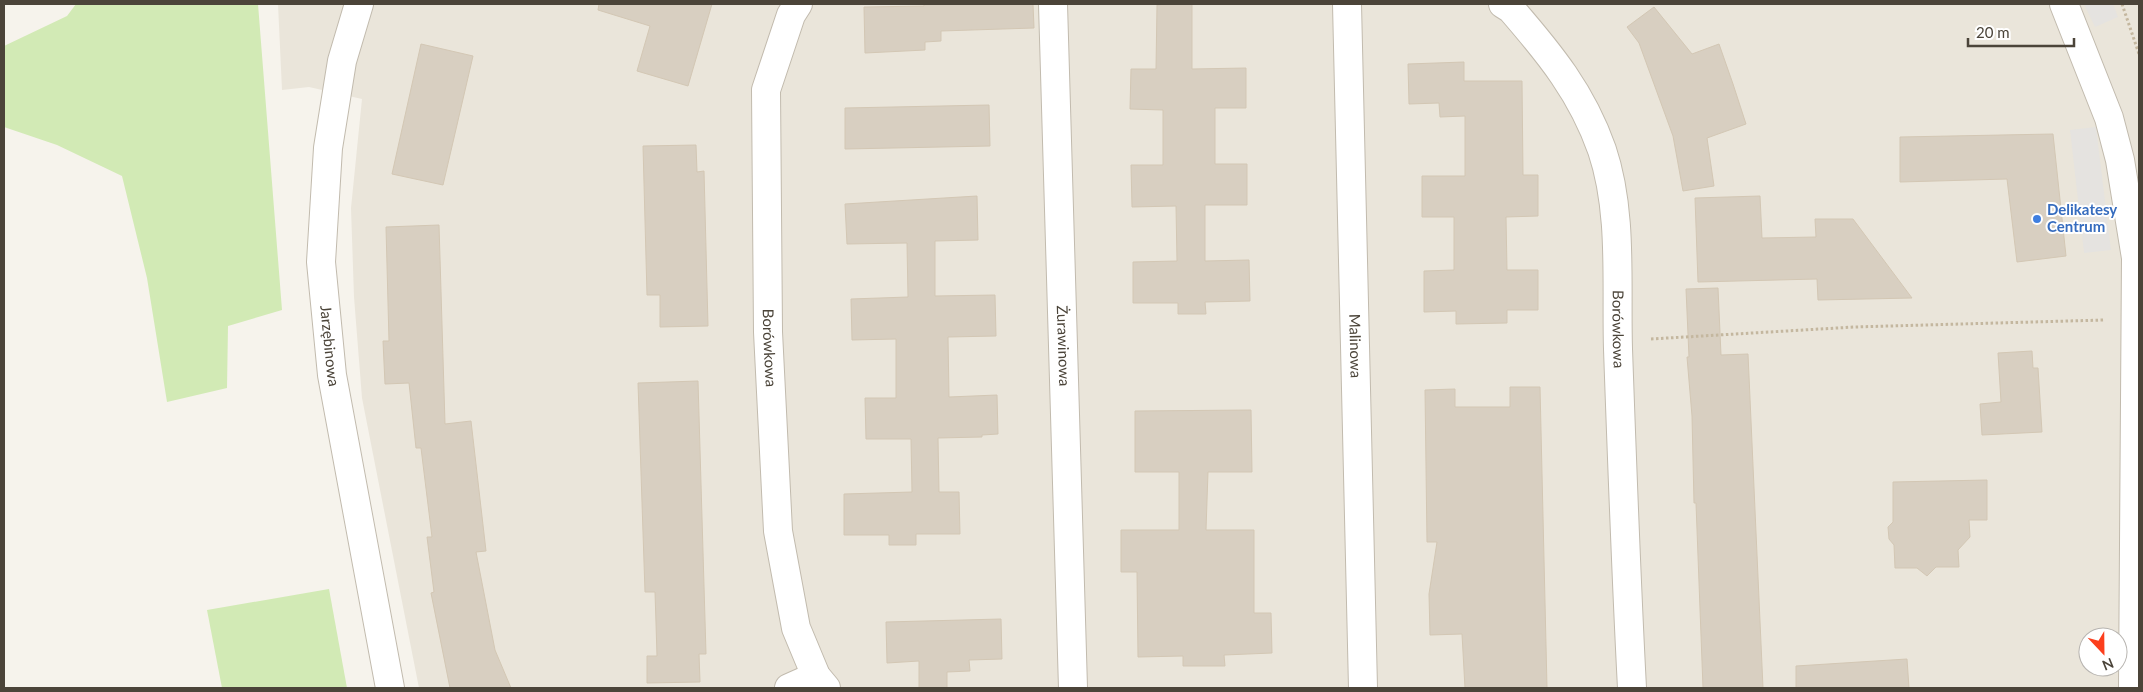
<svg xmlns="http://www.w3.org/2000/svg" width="2143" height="692" font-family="Lato,sans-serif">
  <rect width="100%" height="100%" fill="#f6f3ec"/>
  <!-- residential -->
  <path fill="#eae5da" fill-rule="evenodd" d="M 278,4 L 2139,4 L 2139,688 L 419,688 L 362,398 L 354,297 L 351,208 L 362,99 L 309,87 L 282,90 ZM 2088,637 L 2118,637 L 2118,667 L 2088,667 Z"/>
  <!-- green -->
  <g fill="#d2eab5">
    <path d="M 76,4 L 258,4 L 282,310 L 228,326 L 227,388 L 167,402 L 147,278 L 122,176 L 57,145 L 4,127 L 4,46 L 67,16 Z"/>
    <path d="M 329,589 L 347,688 L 222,688 L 207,610 Z"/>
  </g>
  <!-- parking -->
  <g fill="#e5e3e0">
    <path d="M 2084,4 L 2113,4 L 2118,17 L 2095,27 Z"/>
    <path d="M 2096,127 L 2111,250 L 2084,253 L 2070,130 Z"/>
  </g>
  <!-- building -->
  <g fill="#d8cfc1" stroke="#d3c7b4">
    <path d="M 599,4 L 712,4 L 688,86 L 637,71 L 650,26 L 598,10 Z"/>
    <path d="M 924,4 L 1033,4 L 1034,28 L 941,31 L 941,41 L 925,42 L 925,50 L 865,53 L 864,7 L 924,6 Z"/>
    <path d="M 1165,4 L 1192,4 L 1192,69 L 1246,68 L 1246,108 L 1215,108 L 1215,164 L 1247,164 L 1247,205 L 1205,205 L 1205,261 L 1249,260 L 1250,301 L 1205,302 L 1206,314 L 1178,314 L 1178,303 L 1133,303 L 1133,262 L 1177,261 L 1176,206 L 1132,207 L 1131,165 L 1163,165 L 1163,110 L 1130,109 L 1131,69 L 1156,69 L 1157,5 Z"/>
    <path d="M 1654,7 L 1692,54 L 1719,44 L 1733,84 L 1746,124 L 1707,138 L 1714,186 L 1683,191 L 1673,136 L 1639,43 L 1627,27 Z"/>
    <path d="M 421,44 L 473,56 L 443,185 L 392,174 Z"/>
    <path d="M 1464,62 L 1464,81 L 1522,81 L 1523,175 L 1538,175 L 1538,216 L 1506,217 L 1507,270 L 1538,270 L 1538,310 L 1507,310 L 1507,323 L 1456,324 L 1456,311 L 1424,312 L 1424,271 L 1454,270 L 1454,217 L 1422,217 L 1422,176 L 1465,176 L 1465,116 L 1440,117 L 1439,103 L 1409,104 L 1408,64 Z"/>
    <path d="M 989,105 L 990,146 L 845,149 L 845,108 Z"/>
    <path d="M 2053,134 L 2066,256 L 2017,262 L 2007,179 L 1900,182 L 1900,137 Z"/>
    <path d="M 696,145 L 697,172 L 704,171 L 708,326 L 660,327 L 660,295 L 647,295 L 643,146 Z"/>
    <path d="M 977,196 L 978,240 L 935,241 L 935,296 L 995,295 L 996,336 L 948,337 L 949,397 L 997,395 L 998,434 L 982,435 L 982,437 L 938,438 L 939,492 L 959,492 L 960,534 L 916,534 L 916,545 L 889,545 L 889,535 L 844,535 L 844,494 L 912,492 L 911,439 L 866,439 L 865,398 L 896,398 L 896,339 L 852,340 L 851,299 L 908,297 L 907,243 L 847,244 L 845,204 Z"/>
    <path d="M 1760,196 L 1762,238 L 1816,237 L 1815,219 L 1853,219 L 1912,298 L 1818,300 L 1817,279 L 1698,282 L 1695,198 Z"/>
    <path d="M 439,225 L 445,424 L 471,421 L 486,551 L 476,552 L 495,650 L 511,688 L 450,688 L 431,593 L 434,592 L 427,537 L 432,537 L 421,448 L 416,448 L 409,383 L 385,384 L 383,341 L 389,341 L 386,227 Z"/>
    <path d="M 1718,288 L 1721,355 L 1748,354 L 1763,688 L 1703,688 L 1696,503 L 1694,503 L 1692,416 L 1687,357 L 1689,357 L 1686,289 Z"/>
    <path d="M 2032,351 L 2033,368 L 2038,368 L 2042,432 L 1982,435 L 1980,404 L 2001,402 L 1998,353 Z"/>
    <path d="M 698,381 L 706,654 L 699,654 L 700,682 L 647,683 L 647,656 L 657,656 L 656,623 L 655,592 L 645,592 L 638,383 Z"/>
    <path d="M 1510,387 L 1540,387 L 1547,688 L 1465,688 L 1462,634 L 1430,635 L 1429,594 L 1437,542 L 1427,542 L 1425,390 L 1455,389 L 1455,407 L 1510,407 Z"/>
    <path d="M 1251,410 L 1252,472 L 1208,472 L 1206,530 L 1254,530 L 1254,613 L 1271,613 L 1272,653 L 1224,655 L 1225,666 L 1183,666 L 1183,656 L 1138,657 L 1137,572 L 1121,572 L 1121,530 L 1179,530 L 1179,472 L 1135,472 L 1135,411 Z"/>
    <path d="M 1987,480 L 1987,520 L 1969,520 L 1970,537 L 1958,550 L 1959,567 L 1936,567 L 1927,576 L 1917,568 L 1895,568 L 1894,545 L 1889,539 L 1888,527 L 1893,522 L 1893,482 Z"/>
    <path d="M 1001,619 L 1002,659 L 969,660 L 970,671 L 947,672 L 947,688 L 919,688 L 919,661 L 887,663 L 886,622 Z"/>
    <path d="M 1907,659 L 1909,688 L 1796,688 L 1796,666 Z"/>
  </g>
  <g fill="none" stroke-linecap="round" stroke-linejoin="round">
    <defs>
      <g id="minor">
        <path id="s1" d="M 359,4 L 342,61 L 328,148 L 321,262 L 332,375 L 390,688"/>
        <path id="s2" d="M 798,4 L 791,15 L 766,90 L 768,332 L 778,531 L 796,628 L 816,676 L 826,688"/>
        <path id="s3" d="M 1053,4 L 1073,688"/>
        <path id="s4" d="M 1347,4 L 1363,688"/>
        <path id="s5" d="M 1503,4 L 1511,9 C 1550,54 1582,93 1602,150 C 1623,212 1616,284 1618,349 C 1622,462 1626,575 1632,688"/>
        <path d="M 2064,4 L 2109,118 L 2120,160 L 2136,258 L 2133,688"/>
        <path d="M 789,688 L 816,676"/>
      </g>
    </defs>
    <!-- minor casing -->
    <use href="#minor" stroke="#c2bbae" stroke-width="30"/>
    <!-- path -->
    <g stroke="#c4b79f" stroke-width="3" stroke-dasharray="2.5 2.5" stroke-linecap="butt">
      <path d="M 2122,4 L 2139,54"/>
      <path d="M 1651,339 L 1854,327 L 2104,320"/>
    </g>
    <!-- minor -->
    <use href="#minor" stroke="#fff" stroke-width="28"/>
  </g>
  <!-- markers -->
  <circle fill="#3f7fe0" stroke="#fff" stroke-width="2" cx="2037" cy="219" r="5"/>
  <g text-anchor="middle" stroke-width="4" stroke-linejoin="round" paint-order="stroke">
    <!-- shop labels -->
    <g font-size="15" font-weight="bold" fill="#366cbe" stroke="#fff" text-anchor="start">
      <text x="2047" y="215">Delikatesy<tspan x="2047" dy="17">Centrum</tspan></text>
    </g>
    <!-- street labels -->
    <g font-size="15" fill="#4b4439" stroke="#fff">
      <text dy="5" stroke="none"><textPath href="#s5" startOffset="359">Borówkowa</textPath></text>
      <text dy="5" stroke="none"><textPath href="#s1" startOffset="346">Jarzębinowa</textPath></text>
      <text dy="5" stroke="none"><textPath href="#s3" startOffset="342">Żurawinowa</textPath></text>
      <text dy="5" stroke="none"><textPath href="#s4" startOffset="342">Malinowa</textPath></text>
      <text dy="5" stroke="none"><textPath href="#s2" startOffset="350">Borówkowa</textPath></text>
    </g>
  </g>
  <!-- border -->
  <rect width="2143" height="692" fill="none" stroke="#4b4439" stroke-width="10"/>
  <!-- north arrow -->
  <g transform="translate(2103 652) rotate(158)"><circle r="24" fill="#ffffff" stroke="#b7b4b0"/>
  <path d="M0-4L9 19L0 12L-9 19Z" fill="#fc3f1d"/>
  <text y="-8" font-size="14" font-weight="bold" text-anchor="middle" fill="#4b4439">N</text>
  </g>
  <!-- scale -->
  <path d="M1968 38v8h106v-8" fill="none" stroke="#4b4439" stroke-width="2.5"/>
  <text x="1976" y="38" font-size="15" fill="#4b4439" stroke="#ffffff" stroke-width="4" paint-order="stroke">20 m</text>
</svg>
